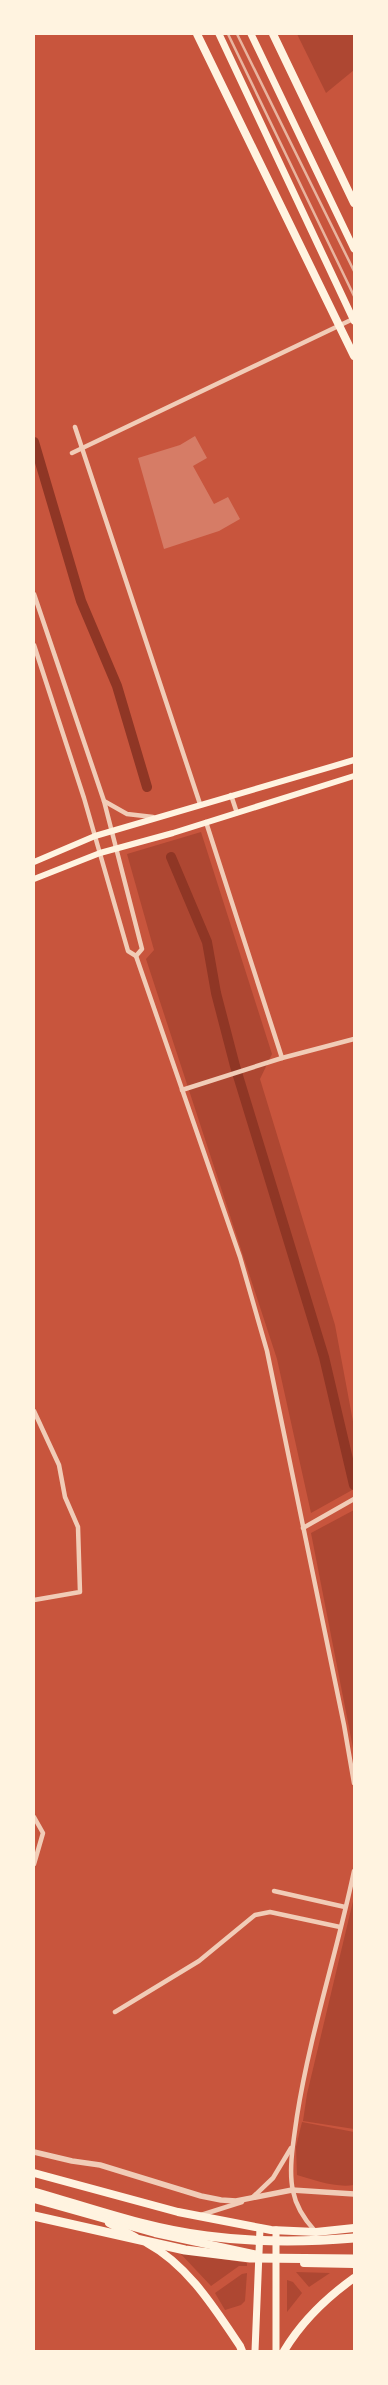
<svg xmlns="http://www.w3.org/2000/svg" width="388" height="2385" font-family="Karla,sans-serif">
  <rect width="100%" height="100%" fill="#c8553d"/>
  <!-- green -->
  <g fill="#ae4732">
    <path d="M 297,34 L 354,34 L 354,70 L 326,93 Z"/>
    <path d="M 201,832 L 272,1054 L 260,1079 L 335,1325 L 354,1427 L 354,1489 L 311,1513 L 277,1359 L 146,959 L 154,950 L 127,854 Z"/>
    <path d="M 354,1510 L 354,1753 L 311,1533 Z"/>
    <path d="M 354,1897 L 354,2129 L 303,2121 L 307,2094 Z"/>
    <path d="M 302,2122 L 354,2132 L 354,2185 C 335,2188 315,2180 297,2175 L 296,2147 Z"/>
    <path d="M 179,2252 L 247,2263 L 247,2266 L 239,2266 L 211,2286 Z"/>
    <path d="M 296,2272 L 330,2273 L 309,2287 Z"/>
    <path d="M 247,2273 L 245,2301 L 241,2305 L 225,2310 L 215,2293 L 242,2274 Z"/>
    <path d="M 287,2280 L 293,2282 L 302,2293 L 287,2312 Z"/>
  </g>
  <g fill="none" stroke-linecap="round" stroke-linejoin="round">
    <!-- canal -->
    <g stroke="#8f3625" stroke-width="10">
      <path d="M 34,442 L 81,601 L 117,686 L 147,787"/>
      <path d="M 171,857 L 207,942 L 216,993 L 235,1066 L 324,1357 L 354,1485"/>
    </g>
  </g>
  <!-- building -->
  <path fill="#d67c66" d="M 195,436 L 207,458 L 193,466 L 214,504 L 228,497 L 240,519 L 219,531 L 164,549 L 138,458 L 180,445 Z"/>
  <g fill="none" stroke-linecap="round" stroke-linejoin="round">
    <!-- minor -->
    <g stroke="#f1ccb7" stroke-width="4.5">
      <path d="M 75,427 L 200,804"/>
      <path d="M 72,453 L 353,319"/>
      <path d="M 34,594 L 104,801 L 127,814 L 153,817"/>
      <path d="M 34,645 L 84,798 L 128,951 L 136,956 L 142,949 L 104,801"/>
      <path d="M 231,795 L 237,813"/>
      <path d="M 206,822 L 282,1058"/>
      <path d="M 136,956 L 240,1257 L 267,1351 L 344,1725 L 354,1783"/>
      <path d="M 182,1090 L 282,1058 L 354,1039"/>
      <path d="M 34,1411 L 59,1465 L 65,1497 L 78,1527 L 80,1592 L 34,1600"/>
      <path d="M 303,1528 L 354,1499"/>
      <path d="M 34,1817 L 43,1833 L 34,1864"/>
      <path d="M 274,1891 L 345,1907"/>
      <path d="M 115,2012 L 199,1961 L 255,1915 L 270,1912 L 340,1927"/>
      <path d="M 253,2197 L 273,2178 L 291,2148"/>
      <path d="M 201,2215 L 242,2202"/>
      <path d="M 315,2231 C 304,2219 296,2207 293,2191 C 288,2169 294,2138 297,2116 C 310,2033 337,1953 354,1871"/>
    </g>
    <!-- tertiary -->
    <path stroke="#f1ccb7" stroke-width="5.5" d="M 34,2152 L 72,2161 L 100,2165 L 201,2196 L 221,2200 L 236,2201 L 292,2190 L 354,2194"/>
    <!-- secondary -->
    <g stroke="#fff3e0" stroke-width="6">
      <path d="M 34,862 L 95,836 L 354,760"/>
      <path d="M 34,879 L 100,853 L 173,833 L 354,776"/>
    </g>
    <!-- primary -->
    <g stroke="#fff3e0" stroke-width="7">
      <path d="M 219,34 L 354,321"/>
      <path d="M 251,34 L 354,249"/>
      <path d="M 255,2351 L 260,2228"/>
      <path d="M 276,2351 L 276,2230"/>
    </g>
    <!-- trunk -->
    <g stroke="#fff3e0" stroke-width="8">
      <path d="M 197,34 L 354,356"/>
      <path d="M 273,34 L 354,203"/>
      <path d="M 34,2173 L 178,2212 L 271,2230 L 316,2232 L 354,2228"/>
      <path d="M 34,2199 L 155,2233 L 258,2255"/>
      <path d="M 109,2223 L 135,2237"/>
      <path d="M 147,2243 C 188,2265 215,2309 240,2346 L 242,2351"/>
      <path d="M 304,2263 L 354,2264"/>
      <path d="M 284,2351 C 302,2321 326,2298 354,2278"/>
    </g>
    <!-- motorway -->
    <g stroke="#fff3e0" stroke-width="9">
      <path d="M 34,2192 C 90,2208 148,2229 207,2236 C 253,2242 308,2242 354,2238"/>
      <path d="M 34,2216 L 185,2250 L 250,2258 L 354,2259"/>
    </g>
    <!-- rail -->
    <g stroke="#e9b49f" stroke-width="2.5">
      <path d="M 228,34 L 354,296"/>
      <path d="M 237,34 L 354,271"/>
    </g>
  </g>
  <!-- border -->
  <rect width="388" height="2385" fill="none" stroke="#fff3e0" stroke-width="70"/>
</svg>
